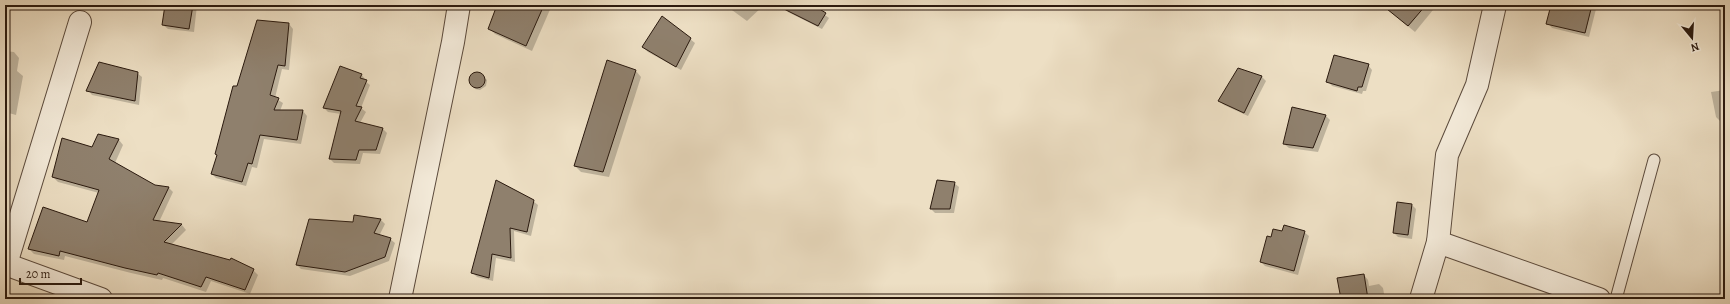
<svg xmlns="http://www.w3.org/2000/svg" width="1730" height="304" font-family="Alegreya,serif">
  <rect width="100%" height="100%" fill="#eddfc4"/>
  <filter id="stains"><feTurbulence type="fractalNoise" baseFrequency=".005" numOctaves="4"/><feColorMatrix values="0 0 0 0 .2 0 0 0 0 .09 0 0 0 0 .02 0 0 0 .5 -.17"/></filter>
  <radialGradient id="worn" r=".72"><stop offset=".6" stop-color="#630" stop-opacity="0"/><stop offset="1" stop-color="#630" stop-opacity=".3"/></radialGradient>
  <!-- shadow -->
  <g fill="#0003">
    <path d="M 166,5 L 197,5 L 194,32 L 168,29 L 163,25 Z"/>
    <path d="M 498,5 L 552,5 L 532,51 L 495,34 L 489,28 Z"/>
    <path d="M 725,5 L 764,5 L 747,21 Z"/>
    <path d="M 786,5 L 811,5 L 829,18 L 822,29 L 788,12 L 784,8 Z"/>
    <path d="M 1387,5 L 1437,5 L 1415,32 L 1391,12 Z"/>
    <path d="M 1552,5 L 1592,5 L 1596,9 L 1589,37 L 1552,28 L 1548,23 Z"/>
    <path d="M 289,24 L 293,29 L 289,70 L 282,69 L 275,98 L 283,103 L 280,111 L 303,111 L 307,116 L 301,144 L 264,139 L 257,168 L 252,167 L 246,186 L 216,178 L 212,174 L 238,87 Z"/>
    <path d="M 690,39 L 695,43 L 681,70 L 648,52 L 643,47 Z"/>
    <path d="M 5,51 L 14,52 L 19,58 L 17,71 L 23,76 L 16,115 L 5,112 Z"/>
    <path d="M 1368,65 L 1372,70 L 1366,91 L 1363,91 L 1362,94 L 1332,86 L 1328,81 Z"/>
    <path d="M 1238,69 L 1262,77 L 1266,81 L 1248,116 L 1224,105 L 1219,101 Z"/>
    <path d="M 636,71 L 641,77 L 609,177 L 581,172 L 575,166 Z"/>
    <path d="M 137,73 L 142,77 L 139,105 L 92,95 L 88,90 Z"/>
    <path d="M 474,73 L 479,73 L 487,80 L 486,86 L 480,90 L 475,89 L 469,80 L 469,77 Z"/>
    <path d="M 361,74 L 365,79 L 365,81 L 370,85 L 361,108 L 366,112 L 360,123 L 383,129 L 387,133 L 380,154 L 363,153 L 360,164 L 334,163 L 330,159 L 341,114 L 328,112 L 324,108 Z"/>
    <path d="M 1725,90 L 1725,120 L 1720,121 L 1716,117 L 1711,92 Z"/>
    <path d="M 1293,108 L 1326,116 L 1330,120 L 1318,152 L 1289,148 L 1284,144 Z"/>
    <path d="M 98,135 L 119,140 L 123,145 L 115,163 L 155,186 L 168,187 L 173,192 L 159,222 L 182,225 L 186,230 L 171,245 L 253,270 L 258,275 L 250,294 L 211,281 L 206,292 L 163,278 L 162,280 L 131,273 L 65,256 L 64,260 L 34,254 L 29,249 L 87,223 L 99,193 L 58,182 L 53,177 L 93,149 Z"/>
    <path d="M 954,183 L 959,187 L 954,213 L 935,213 L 931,209 Z"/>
    <path d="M 533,201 L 538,205 L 531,236 L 514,231 L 515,262 L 496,258 L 493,281 L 477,277 L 472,272 Z"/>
    <path d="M 1398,203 L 1412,205 L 1416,209 L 1412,239 L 1398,237 L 1394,233 Z"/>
    <path d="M 355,216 L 381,220 L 385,224 L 379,236 L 390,239 L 395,243 L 389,261 L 350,276 L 301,269 L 297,265 L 354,223 Z"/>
    <path d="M 1304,232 L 1309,236 L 1298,275 L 1265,266 L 1261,262 L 1272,238 L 1283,233 Z"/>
    <path d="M 1364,275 L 1368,280 L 1369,286 L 1379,284 L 1383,288 L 1385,299 L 1342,299 Z"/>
    <path d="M 303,294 L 313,299 L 301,299 Z"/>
  </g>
  <!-- building -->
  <g fill="#8f806d" stroke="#2a190e">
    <path d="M 165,5 L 193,5 L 189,29 L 162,25 Z"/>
    <path d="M 497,5 L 544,5 L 526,46 L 488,29 Z"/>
    <path d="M 776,5 L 813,5 L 826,13 L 818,26 Z"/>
    <path d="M 1382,5 L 1426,5 L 1408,26 Z"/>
    <path d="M 1551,5 L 1592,5 L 1585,33 L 1546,24 Z"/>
    <path d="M 662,16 L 691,38 L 676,67 L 642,47 Z"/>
    <path d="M 257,20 L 289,23 L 285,66 L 278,65 L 270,95 L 279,98 L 274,110 L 303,110 L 297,140 L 260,135 L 252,164 L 248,163 L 242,182 L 211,174 L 217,155 L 215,154 L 233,86 L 237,86 Z"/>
    <path d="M 1334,55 L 1369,64 L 1362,87 L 1358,87 L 1357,91 L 1326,82 Z"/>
    <path d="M 607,60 L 636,70 L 603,172 L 574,166 Z"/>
    <path d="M 99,62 L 138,72 L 135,101 L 86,91 Z"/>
    <path d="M 340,66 L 362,74 L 360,78 L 367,80 L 356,106 L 362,107 L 355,121 L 383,128 L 376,150 L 359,150 L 356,160 L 329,159 L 341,111 L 323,108 Z"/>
    <path d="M 1238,68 L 1262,76 L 1244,113 L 1218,101 Z"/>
    <circle cx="477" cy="80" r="8"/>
    <path d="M 1292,107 L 1326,115 L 1313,148 L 1283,144 Z"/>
    <path d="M 98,134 L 119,139 L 109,159 L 155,185 L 169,187 L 153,220 L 182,224 L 164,242 L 230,260 L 231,258 L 254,269 L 245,290 L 206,277 L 201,287 L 158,273 L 157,275 L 125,268 L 60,251 L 59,256 L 28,249 L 43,207 L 87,222 L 99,190 L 52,177 L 62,138 L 92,147 Z"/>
    <path d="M 496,180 L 534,200 L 527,232 L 510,228 L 511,258 L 492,254 L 489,278 L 471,273 Z"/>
    <path d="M 937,180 L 955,182 L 950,209 L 930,209 Z"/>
    <path d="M 1397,202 L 1412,204 L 1408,235 L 1393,233 Z"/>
    <path d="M 354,215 L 381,219 L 374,233 L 391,238 L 385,257 L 345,272 L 296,265 L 309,219 L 353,222 Z"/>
    <path d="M 1284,225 L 1305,231 L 1294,271 L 1260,262 L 1267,236 L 1271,237 L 1273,229 L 1282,231 Z"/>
    <path d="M 1364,274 L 1368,299 L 1341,299 L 1337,278 Z"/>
  </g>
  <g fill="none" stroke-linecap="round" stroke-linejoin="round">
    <defs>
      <path id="service" d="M 1616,299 L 1654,160"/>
      <g id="minor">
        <path d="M 1438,242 L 1599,299"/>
        <path d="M 5,264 L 101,299"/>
        <path d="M 6,264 L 80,22"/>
        <path d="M 400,299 L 453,42 L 459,5"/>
        <path d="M 1421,299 L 1438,242 L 1447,155 L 1477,85 L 1495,5"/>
      </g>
    </defs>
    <!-- service casing -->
    <use href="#service" stroke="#5b4a3c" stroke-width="13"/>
    <!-- minor casing -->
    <use href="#minor" stroke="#5b4a3c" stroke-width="24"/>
    <!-- service -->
    <use href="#service" stroke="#f3ead9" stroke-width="11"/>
    <!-- minor -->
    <use href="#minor" stroke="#f3ead9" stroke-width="22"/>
  </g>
  <!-- margin -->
  <rect width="1730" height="304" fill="none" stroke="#eddfc4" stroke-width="20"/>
  <rect x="6" y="6" width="1718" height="292" fill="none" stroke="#2a190e" stroke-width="2"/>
  <rect x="10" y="10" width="1710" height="284" fill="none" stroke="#2a190e"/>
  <!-- north arrow -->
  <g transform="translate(1692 38) rotate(162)" stroke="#f3ead9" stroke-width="3" paint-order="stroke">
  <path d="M0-3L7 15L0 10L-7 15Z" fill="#2a190e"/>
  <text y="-6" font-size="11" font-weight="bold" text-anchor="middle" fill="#2a190e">N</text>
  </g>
  <!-- scale -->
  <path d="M20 278v6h61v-6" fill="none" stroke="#2a190e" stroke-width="2"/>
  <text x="26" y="278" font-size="12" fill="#2a190e" stroke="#f3ead9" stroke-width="3" paint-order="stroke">20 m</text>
  <rect width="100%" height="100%" filter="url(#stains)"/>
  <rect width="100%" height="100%" fill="url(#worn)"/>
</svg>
